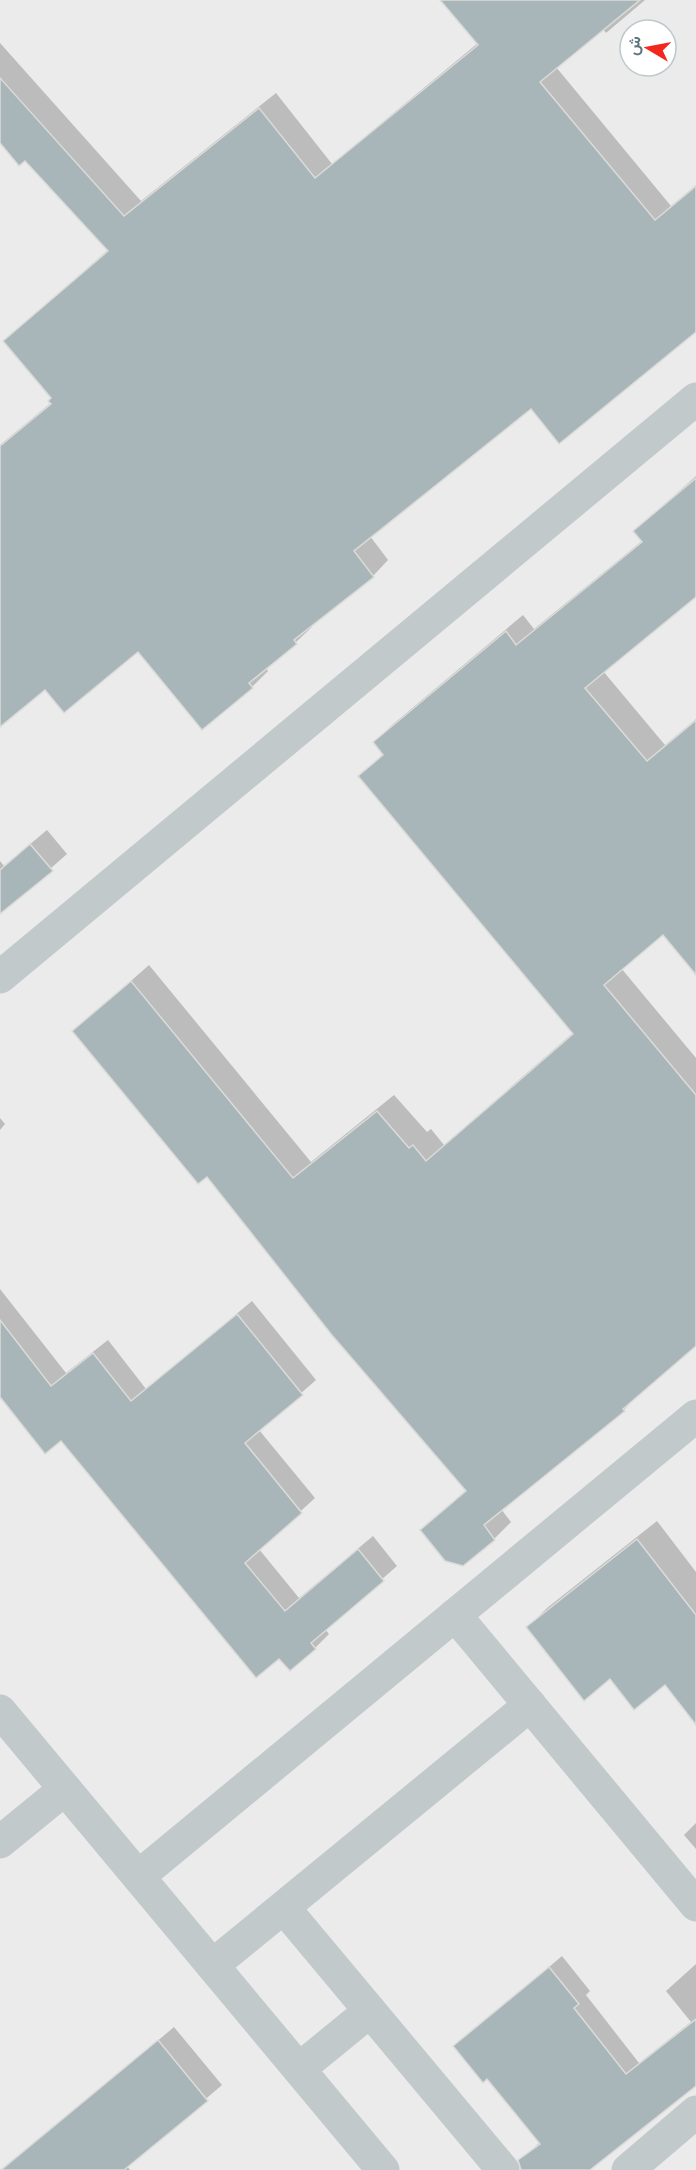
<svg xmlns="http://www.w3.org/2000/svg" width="696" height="2170" font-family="Raleway,Vazirmatn,sans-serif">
  <rect width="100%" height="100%" fill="#faf9f7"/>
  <!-- built -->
  <path fill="#eaebea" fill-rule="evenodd" d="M 0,0 L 696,0 L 696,2170 L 0,2170 ZM 630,30 L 666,30 L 666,66 L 630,66 Z"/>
  <!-- shadow -->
  <g fill="#0003">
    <path d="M 442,0 L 645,0 L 606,33 L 603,29 L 556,67 L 671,206 L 696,185 L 696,330 L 532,407 L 370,536 L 388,560 L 373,576 L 310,625 L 312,627 L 296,642 L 266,667 L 268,671 L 252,687 L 202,728 L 138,650 L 45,688 L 0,725 L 0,445 L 52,402 L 53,398 L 5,341 L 109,249 L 25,159 L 0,141 L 0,43 L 141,201 L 276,93 L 332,164 L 478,43 Z"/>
    <path d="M 696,476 L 696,595 L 603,671 L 665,745 L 696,719 L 696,973 L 663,933 L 621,968 L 696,1058 L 696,1342 L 640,1392 L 624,1410 L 501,1509 L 511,1522 L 494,1539 L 422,1530 L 466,1490 L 207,1175 L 74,1031 L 149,965 L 311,1162 L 394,1095 L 427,1132 L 431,1129 L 444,1145 L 574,1032 L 360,776 L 384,753 L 375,742 L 392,725 L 523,615 L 534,629 L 642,541 L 635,531 Z"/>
    <path d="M 47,830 L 67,854 L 0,913 L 0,861 L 4,866 Z"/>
    <path d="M 0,1118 L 5,1124 L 0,1130 Z"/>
    <path d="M 0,1289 L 66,1373 L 108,1340 L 146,1389 L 252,1301 L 316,1380 L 259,1430 L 315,1498 L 259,1549 L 299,1598 L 373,1536 L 397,1566 L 325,1629 L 329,1634 L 315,1648 L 61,1439 L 0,1394 Z"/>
    <path d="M 657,1521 L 696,1572 L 696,1722 L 666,1683 L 610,1677 L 528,1627 L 547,1608 Z"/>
    <path d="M 696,1823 L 696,1849 L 684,1835 Z"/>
    <path d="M 562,1956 L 590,1991 L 586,1995 L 639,2063 L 691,2022 L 666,1991 L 696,1964 L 696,2084 L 588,2170 L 544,2170 L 530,2152 L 540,2142 L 488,2077 L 455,2046 Z"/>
    <path d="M 174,2027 L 222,2085 L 127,2166 L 130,2170 L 32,2170 L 21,2156 Z"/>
  </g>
  <!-- building -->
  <g fill="#a8b6ba" stroke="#dbdbd9" stroke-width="1.5">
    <path d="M 440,0 L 640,0 L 540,82 L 655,220 L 696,186 L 696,332 L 559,444 L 531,409 L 354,551 L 374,577 L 294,640 L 297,644 L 249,683 L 253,688 L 202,730 L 138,652 L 64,713 L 45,690 L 0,727 L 0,446 L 51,404 L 48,401 L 51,398 L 3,341 L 108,251 L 25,161 L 19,166 L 0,143 L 0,78 L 124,216 L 259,108 L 315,178 L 478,45 Z"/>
    <path d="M 696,478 L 696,597 L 585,688 L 647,761 L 696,720 L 696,975 L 663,935 L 604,985 L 696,1095 L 696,1346 L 623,1409 L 625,1411 L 484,1525 L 495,1540 L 463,1566 L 445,1561 L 420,1530 L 466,1491 L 331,1334 L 207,1177 L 198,1184 L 72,1031 L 131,981 L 293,1178 L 377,1111 L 409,1148 L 413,1145 L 426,1161 L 573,1034 L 358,776 L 383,755 L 373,742 L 506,631 L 516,645 L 642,542 L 633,531 Z"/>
    <path d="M 30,844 L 53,871 L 0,914 L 0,870 Z"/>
    <path d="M 237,1314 L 303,1395 L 245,1443 L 302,1513 L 245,1563 L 285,1611 L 358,1549 L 384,1581 L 311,1643 L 316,1649 L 290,1671 L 279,1659 L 256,1678 L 61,1441 L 45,1454 L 0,1397 L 0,1320 L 51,1386 L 93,1353 L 131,1401 Z"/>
    <path d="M 637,1539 L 696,1615 L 696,1725 L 665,1685 L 634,1710 L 610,1679 L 584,1701 L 526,1627 Z"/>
    <path d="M 549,1967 L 579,2004 L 574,2008 L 626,2074 L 696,2019 L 696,2086 L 590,2170 L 521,2170 L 518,2160 L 540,2144 L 487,2079 L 483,2083 L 453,2046 Z"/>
    <path d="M 158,2040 L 208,2101 L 124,2170 L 1,2170 Z"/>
  </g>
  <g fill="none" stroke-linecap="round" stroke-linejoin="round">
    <!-- minor -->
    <g stroke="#c2c9cb" stroke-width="33">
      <path d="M 0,977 L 696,399"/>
      <path d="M 455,1615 L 696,1905"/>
      <path d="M 0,1711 L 383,2170"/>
      <path d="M 0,1842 L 65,1789"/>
      <path d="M 139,1876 L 696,1416"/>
      <path d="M 284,1908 L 503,2170"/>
      <path d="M 213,1965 L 530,1705"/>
      <path d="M 299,2069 L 370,2011"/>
      <path d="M 628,2170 L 696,2112"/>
    </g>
  </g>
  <!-- north arrow -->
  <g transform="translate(648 48) rotate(280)"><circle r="28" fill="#ffffff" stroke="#bfc8cc" stroke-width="1.5"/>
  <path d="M0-4.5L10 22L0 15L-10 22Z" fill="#f2281f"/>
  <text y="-9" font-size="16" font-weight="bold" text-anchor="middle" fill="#5e767f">ش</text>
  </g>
</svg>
